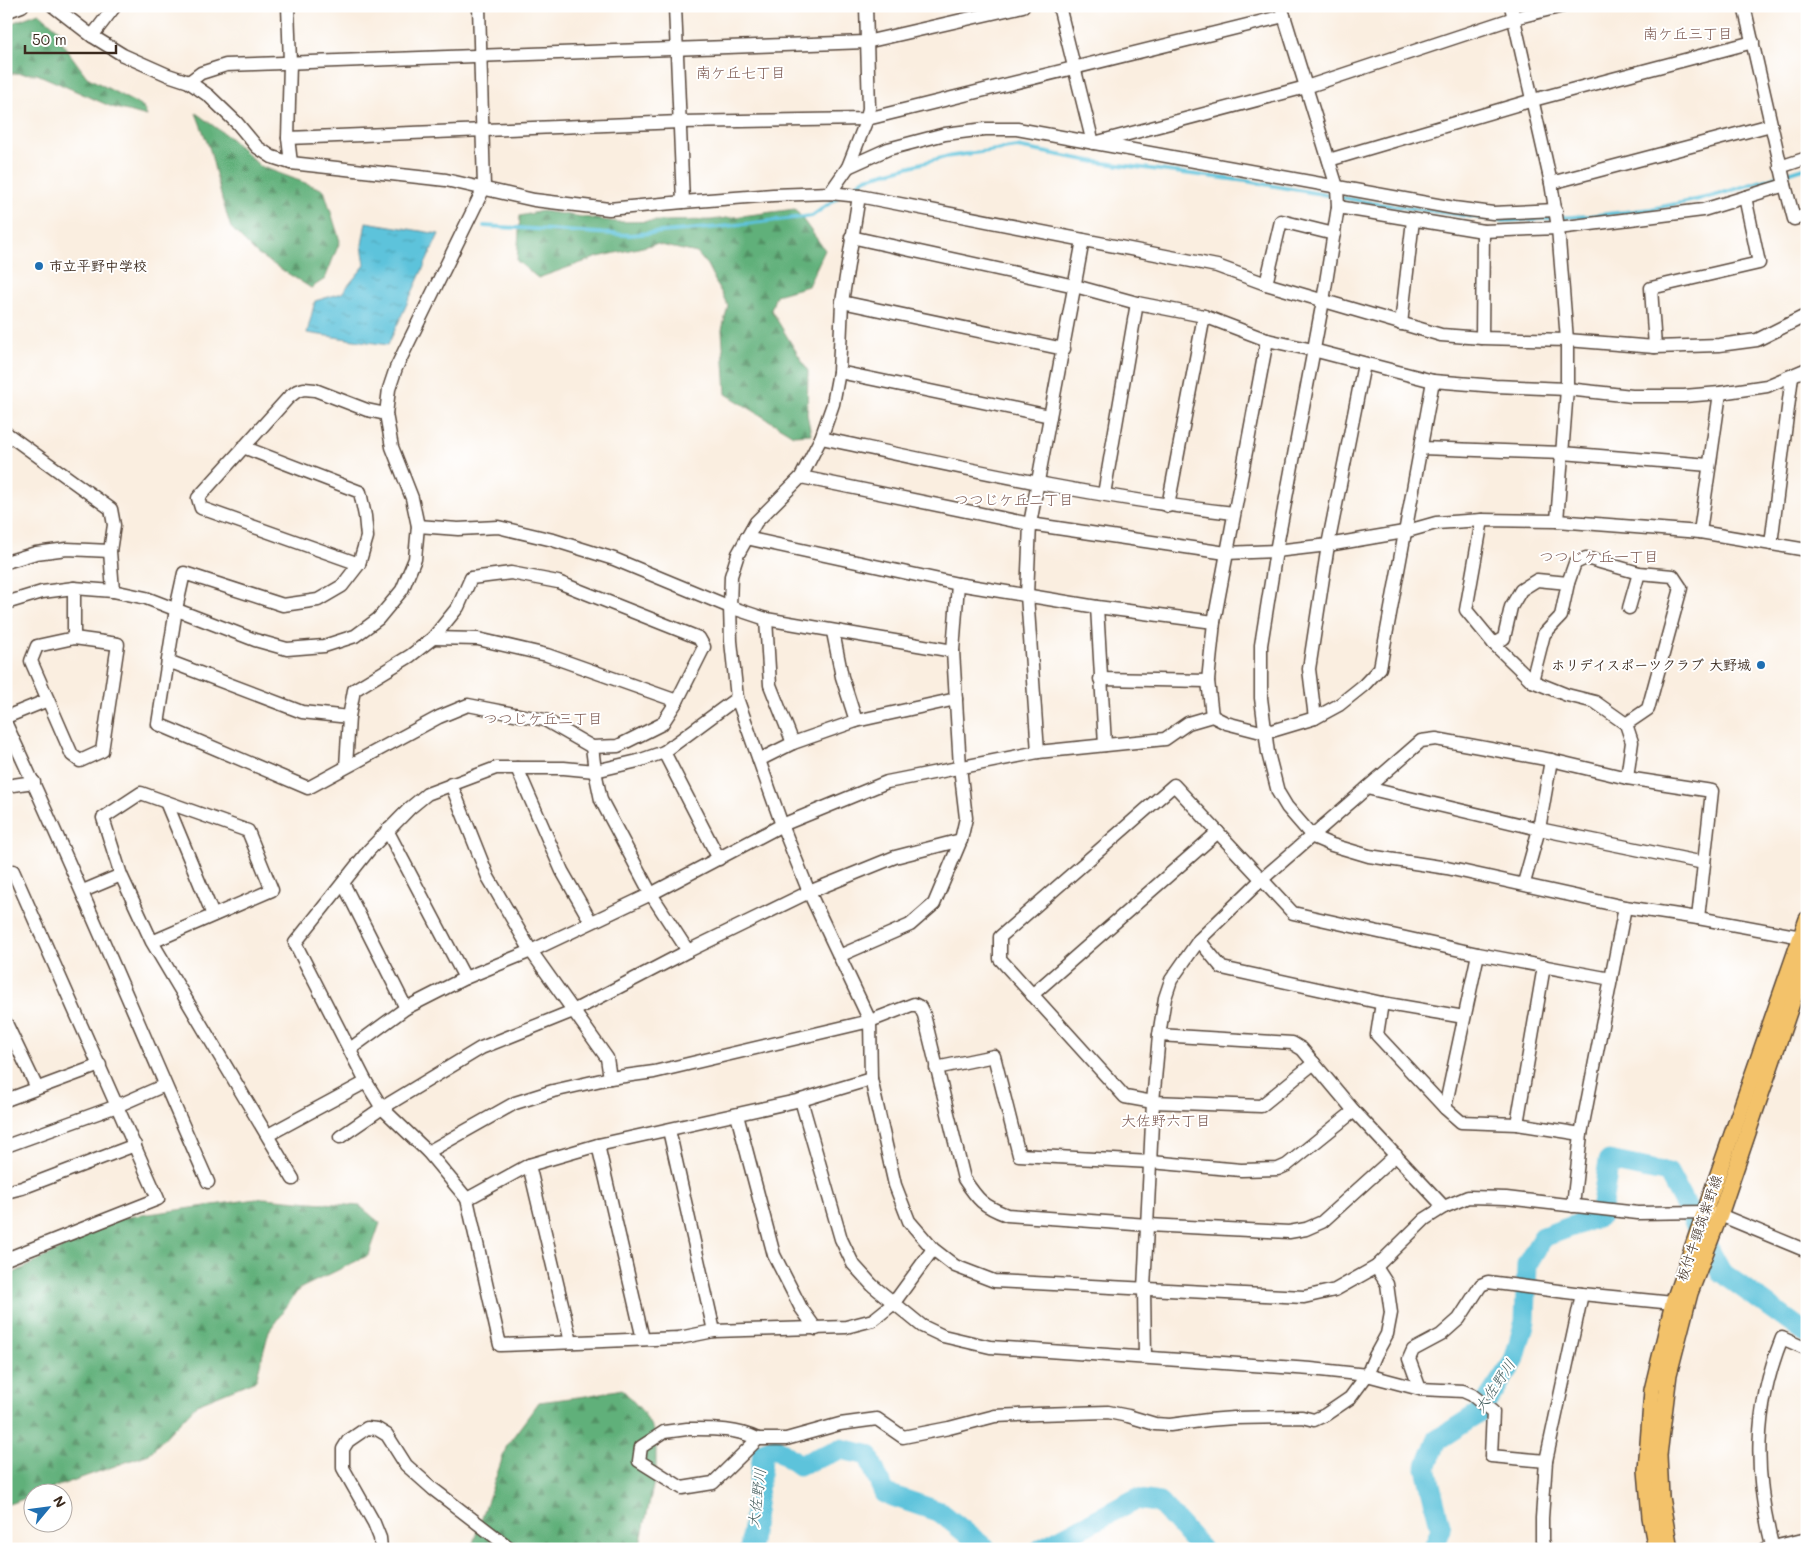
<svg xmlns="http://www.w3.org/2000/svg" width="1813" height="1555" font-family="Mali,'Klee One',sans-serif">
  <defs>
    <pattern id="forest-firs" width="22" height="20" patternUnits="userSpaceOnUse" patternTransform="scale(1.25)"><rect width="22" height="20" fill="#61b07a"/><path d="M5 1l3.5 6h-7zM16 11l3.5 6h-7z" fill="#518f63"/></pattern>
    <pattern id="water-ripples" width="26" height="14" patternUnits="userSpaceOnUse" patternTransform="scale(1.25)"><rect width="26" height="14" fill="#5dc3db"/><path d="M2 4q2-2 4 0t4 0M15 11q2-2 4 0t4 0" fill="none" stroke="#4e9fb1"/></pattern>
  </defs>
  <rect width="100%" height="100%" fill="#fff"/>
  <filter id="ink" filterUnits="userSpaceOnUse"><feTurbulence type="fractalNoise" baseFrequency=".02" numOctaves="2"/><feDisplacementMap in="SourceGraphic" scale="10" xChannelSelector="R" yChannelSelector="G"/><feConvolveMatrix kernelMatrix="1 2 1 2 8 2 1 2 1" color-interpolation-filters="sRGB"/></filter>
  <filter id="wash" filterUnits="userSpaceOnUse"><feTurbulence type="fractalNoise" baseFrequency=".0096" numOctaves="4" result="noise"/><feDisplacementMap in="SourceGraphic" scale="20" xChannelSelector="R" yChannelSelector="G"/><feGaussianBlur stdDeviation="1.12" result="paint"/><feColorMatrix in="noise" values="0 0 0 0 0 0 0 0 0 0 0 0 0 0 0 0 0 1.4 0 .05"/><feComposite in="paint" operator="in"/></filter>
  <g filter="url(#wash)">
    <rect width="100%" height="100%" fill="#faeee0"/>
    <!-- forest -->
    <g fill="url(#forest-firs)" stroke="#4e6d4c">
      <path d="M 39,13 L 60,31 L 62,43 L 87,77 L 143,107 L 147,116 L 112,107 L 37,74 L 12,73 L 6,80 L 6,25 Z"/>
      <path d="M 196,113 L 230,138 L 260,166 L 324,190 L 340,241 L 325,279 L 311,288 L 257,254 L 231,228 L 222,199 L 210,150 Z"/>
      <path d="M 795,209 L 825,250 L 808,286 L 776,295 L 771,310 L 808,371 L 807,414 L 811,434 L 793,435 L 726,394 L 722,330 L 728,306 L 707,265 L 697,253 L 656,244 L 598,257 L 538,278 L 517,261 L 520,216 L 542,211 L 617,222 L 711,220 Z"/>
      <path d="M 263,1198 L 360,1206 L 380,1223 L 369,1255 L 299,1289 L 269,1331 L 256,1380 L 197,1404 L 149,1454 L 41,1492 L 32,1492 L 32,1496 L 6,1505 L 6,1277 L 120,1218 Z"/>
      <path d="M 622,1389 L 643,1412 L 656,1435 L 656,1473 L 639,1549 L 471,1549 L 507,1445 L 539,1402 L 586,1396 Z"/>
    </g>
    <!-- water -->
    <path fill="url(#water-ripples)" stroke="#4c767c" d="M 366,222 L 439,234 L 388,345 L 307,333 L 315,301 L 342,293 L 365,265 L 362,245 Z"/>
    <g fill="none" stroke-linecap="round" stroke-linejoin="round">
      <!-- stream -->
      <g stroke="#5dc3db" stroke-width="4">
        <path d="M 847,191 L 866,178 L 945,157 L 1017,147 L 1096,162 L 1246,181 L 1373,203 L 1503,221 L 1589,216 L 1651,209 L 1710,197 L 1807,167"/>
        <path d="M 484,226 L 629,235 L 719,227 L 812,216 L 837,198"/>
      </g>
      <!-- river -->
      <g stroke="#5dc3db" stroke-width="21">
        <path d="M 750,1549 L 763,1452 L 775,1447 L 799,1465 L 841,1449 L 868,1455 L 884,1493 L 940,1512 L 986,1549"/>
        <path d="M 1041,1549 L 1136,1499 L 1160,1503 L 1201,1549"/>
        <path d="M 1433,1549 L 1441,1529 L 1426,1468 L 1437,1440 L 1479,1413 L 1514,1361 L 1525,1321 L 1527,1264 L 1543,1237 L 1600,1216 L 1609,1161 L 1668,1173 L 1721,1272 L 1807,1334"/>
      </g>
    </g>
  </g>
  <g filter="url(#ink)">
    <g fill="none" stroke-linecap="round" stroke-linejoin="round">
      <defs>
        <g id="minor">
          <path d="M 53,6 L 92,36 L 123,55 L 168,75 L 189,82 L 209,96 L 237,123 L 257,147 L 272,157 L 291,163 L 446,180 L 534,200 L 609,209 L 683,202 L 773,195 L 830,193 L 859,196 L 1217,266 L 1266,284 L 1441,335 L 1482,338 L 1567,340 L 1655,347 L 1719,345 L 1757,340 L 1807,315"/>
          <path d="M 288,6 L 290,63 L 288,138 L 291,163"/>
          <path d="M 675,6 L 683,202"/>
          <path d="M 1059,6 L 1093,143"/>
          <path d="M 1281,6 L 1337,187 L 1338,207 L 1323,301 L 1276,551 L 1261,645 L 1261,698 L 1268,753 L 1278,792 L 1287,807 L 1313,837 L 1332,845 L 1369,856 L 1447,868 L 1625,907 L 1698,918 L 1807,938"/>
          <path d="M 1511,6 L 1551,183 L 1558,228 L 1567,340 L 1567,389 L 1557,521"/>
          <path d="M 6,12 L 22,6"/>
          <path d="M 92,36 L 115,6"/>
          <path d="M 189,82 L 201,73 L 226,65 L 866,42 L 1023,6"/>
          <path d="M 288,138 L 680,122 L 867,119 L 1284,16"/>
          <path d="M 1098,142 L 1306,87 L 1514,18 L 1563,6"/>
          <path d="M 1329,160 L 1533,100 L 1753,42"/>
          <path d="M 848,167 L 888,149 L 945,134 L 985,129 L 1017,129 L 1454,208 L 1493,213 L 1556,210"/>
          <path d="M 1780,167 L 1807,158"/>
          <path d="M 1551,183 L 1771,125"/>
          <path d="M 1785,185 L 1794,219 L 1807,215"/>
          <path d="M 830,193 L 848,167 L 867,119 L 869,108 L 866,6"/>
          <path d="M 859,196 L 842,302 L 839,372 L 833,404 L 821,438 L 801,477 L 756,522 L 738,554 L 731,576 L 730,607 L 731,641 L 737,698 L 782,825 L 809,892 L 870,1021 L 871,1079 L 895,1185 L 909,1221 L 933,1249 L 955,1266 L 994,1281 L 1304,1297 L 1335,1290 L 1376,1267 L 1425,1219 L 1444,1207 L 1468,1197 L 1506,1198 L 1638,1213 L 1704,1212 L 1720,1215 L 1807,1251"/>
          <path d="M 1338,207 L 1483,231 L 1558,228 L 1703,210 L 1785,185 L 1744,6"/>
          <path d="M 851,237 L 1075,286 L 1137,303 L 1204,316 L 1267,340 L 1313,350 L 1433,381 L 1495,386 L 1567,389 L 1632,396 L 1684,396 L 1720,393 L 1767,386 L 1807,369"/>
          <path d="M 1266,284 L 1281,221 L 1334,234"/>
          <path d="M 842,302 L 1064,349"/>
          <path d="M 1401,324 L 1413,220"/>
          <path d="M 1482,338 L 1483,231"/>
          <path d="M 1655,347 L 1651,288 L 1759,263 L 1745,197"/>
          <path d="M 839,372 L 1050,416"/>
          <path d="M 6,433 L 111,509 L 114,525 L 110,551 L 113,591"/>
          <path d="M 821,438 C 958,467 1095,498 1234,513"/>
          <path d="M 243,447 L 360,492 L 365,516 L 367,537 L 359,564 L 342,586 L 318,600 L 283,605 L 184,573 L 176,609 L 158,724 L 308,788 L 439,717 L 468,705 L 545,720 L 592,747 L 618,746 L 662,724 L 677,701 L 704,647 L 699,638 L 558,582 L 511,573 L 471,578 L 458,607 L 433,638 L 410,656 L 354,690 L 349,717 L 346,767"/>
          <path d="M 1421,448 L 1563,453 L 1709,465"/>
          <path d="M 801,477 L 1030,524 L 1226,553 L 1276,551 L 1328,545 L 1404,532 L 1436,523 L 1482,520 L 1557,521 L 1700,532 L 1807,550"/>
          <path d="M 1104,494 L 1137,303"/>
          <path d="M 1168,506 L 1204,316"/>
          <path d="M 1482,520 L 1466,610 L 1494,644 L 1532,681 L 1567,695 L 1595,702 L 1626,724 L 1632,742 L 1627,778"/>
          <path d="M 418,526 L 458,529 L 498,527 L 553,540 L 614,559 L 730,607 L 766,619 L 953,651"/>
          <path d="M 1700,532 L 1720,393"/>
          <path d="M 746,538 L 958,584 L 1097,607 L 1214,622"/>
          <path d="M 1771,544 L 1792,376"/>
          <path d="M 6,562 L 36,553 L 67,549 L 110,551"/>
          <path d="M 359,564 L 201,508 L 198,498 L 288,398 L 297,391 L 304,389 L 315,390 L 367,410 L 386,414"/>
          <path d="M 6,603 L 42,592 L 74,588 L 113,591 L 146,598 L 255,640 L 287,649 L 324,646 L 355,636 L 378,619 L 402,590 L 415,559 L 418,526 L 412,498 L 392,447 L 386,414 L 389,389 L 396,368 L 484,188 L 479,6"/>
          <path d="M 1097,607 L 1105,745"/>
          <path d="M 1629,608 L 1639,573"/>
          <path d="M 766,619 L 770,685 L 793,743"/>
          <path d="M 833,632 L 842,677 L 856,721"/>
          <path d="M 74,638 L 118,644 L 102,751 L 80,761 L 72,755 L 31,661 L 37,646 Z"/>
          <path d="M 74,638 L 74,588"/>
          <path d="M 433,638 L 478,639 L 547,655 L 677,701"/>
          <path d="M 1494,644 L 1504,638 L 1511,607 L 1521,590 L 1537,580 L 1568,583"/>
          <path d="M 168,661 L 302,712 L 349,717"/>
          <path d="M 1100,679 L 1208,681"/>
          <path d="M 1532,681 L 1544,634 L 1561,616 L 1568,583 L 1575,563 L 1586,558 L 1639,573 L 1673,576 L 1681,588 L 1648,709 L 1626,724"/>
          <path d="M 737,698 L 664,752 L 638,761 L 595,771 L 564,768 L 496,768 L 427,794 L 410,808 L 369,850 L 295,943 L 366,1082 L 382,1108 L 428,1152 L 467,1199 L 500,1345 L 679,1338 L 714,1331 L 846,1327 L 873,1320 L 893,1304 L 933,1249"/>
          <path d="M 1212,716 L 1208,681 L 1214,622 L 1267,340"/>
          <path d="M 6,717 L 48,700"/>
          <path d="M 1315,718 L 1309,669 L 1328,545 L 1364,364"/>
          <path d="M 6,724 C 77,875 140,1029 208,1182"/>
          <path d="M 592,747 L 595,771 L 601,800 L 651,894 L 688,951"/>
          <path d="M 664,752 L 719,859"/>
          <path d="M 1038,752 L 1027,595 L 1030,524 L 1083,240"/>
          <path d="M 759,760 L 793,743 L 856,721 L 956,699"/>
          <path d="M 517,768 L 562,871 L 591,922"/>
          <path d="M 451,784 L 488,877 L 531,951 L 607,1058 L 610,1078"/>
          <path d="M 6,786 L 34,782"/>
          <path d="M 1367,788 L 1539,829 L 1704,863"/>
          <path d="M 166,802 L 213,915"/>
          <path d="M 387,830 L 465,978"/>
          <path d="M 6,871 L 13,871 L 158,1199 L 6,1259"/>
          <path d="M 343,883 L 406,1008"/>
          <path d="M 1524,883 L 1539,829 L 1551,760"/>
          <path d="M 83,891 L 121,875"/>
          <path d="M 1199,940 L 1222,968 L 1382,1003 L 1464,1017"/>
          <path d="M 152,942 L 272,890 L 248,831 L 141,793 L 103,818 L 121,875 L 152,942 L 293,1179"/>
          <path d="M 839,956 L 910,925 L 934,904 L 961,840 L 966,818 L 960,767 L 953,651 L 958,584"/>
          <path d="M 1032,995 L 1218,832"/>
          <path d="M 1382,1003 L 1377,1035 L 1445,1108 L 1461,1122 L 1517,1124 L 1581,1134"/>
          <path d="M 6,1023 L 37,1088"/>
          <path d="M 1159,1035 L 1292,1043 L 1302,1049 L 1354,1111 L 1444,1207"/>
          <path d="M 350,1049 L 406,1008 L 465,978 L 531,951 L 651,894 L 782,825 L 887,782 L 1038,752 L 1165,739 L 1188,723 L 1212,716 L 1226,723 L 1265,733 L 1315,718 L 1339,705 L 1364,685 L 1380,668 L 1433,381"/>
          <path d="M 1314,1063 L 1261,1106 L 1153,1102 L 1125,1097 L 1000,959 L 1000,937 L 1174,785 L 1293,913 L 1478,954 L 1611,979"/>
          <path d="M 936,1068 L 994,1056 L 1019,1155 L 1151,1162 L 1241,1170 L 1278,1169 L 1287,1165 L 1354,1111"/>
          <path d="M 6,1100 L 100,1065"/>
          <path d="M 801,1100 L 841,1239 L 853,1264 L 872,1285 L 922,1326 L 943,1336 L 990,1347 L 1311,1369 L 1367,1375 L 1420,1389"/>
          <path d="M 1445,1108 L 1478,954"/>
          <path d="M 737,1115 L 774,1255 L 801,1308 L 816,1329"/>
          <path d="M 1517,1124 L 1544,966"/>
          <path d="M 669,1130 L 714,1331"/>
          <path d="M 268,1135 L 366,1082"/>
          <path d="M 340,1137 L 382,1108 L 481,1048 L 573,1011 L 688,951 L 809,892 L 895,857 L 961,840"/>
          <path d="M 598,1145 L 643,1339"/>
          <path d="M 6,1146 L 117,1106 L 165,1085"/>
          <path d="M 428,1152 L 515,1103 L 553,1091 L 610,1078 L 654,1072 L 870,1021 L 914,1004 L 920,1007 L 924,1015 L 964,1179 C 978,1200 983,1206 1007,1215 L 1148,1225 L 1289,1232 L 1306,1229 L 1322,1222 L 1396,1155"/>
          <path d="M 529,1165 L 571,1342"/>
          <path d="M 6,1192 L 22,1188 L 135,1145"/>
          <path d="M 467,1199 L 529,1165 L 598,1145 L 801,1100 L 871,1079"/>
          <path d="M 1573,1206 L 1581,1134 L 1625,907"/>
          <path d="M 1145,1357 L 1144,1289 L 1153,1102 L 1159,1035 L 1165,998 L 1171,980 L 1199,940 L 1261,880 L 1421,741 L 1436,739 L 1551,760 L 1627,778 L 1712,791 L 1698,918"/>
          <path d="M 687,1429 C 711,1429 736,1428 758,1439 L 713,1483 L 682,1488 L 639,1461 L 641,1447 L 664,1432 Z"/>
          <path d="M 758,1439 L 786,1439 L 840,1424 L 877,1419 L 903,1437 L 949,1428 L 995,1416 L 1038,1414 L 1108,1412 L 1128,1416 L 1155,1424 L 1170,1425 L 1208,1420 L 1234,1418 L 1302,1417 L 1314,1420 L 1325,1415 L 1350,1398 L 1367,1375 L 1375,1356 L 1387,1334 L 1391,1313 L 1387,1284 L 1376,1267"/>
          <path d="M 1546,1461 L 1491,1456 L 1493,1412 L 1472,1395 L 1463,1391 L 1420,1389 L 1409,1359 L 1413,1350 L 1441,1335 L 1459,1319 L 1481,1285 L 1488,1282 L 1582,1294 L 1673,1303"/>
          <path d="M 381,1549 L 380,1538 L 374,1523 L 343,1468 L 343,1449 L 348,1441 L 367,1428 L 377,1429 L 387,1435 L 406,1465 L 433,1489 L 511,1549"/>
          <path d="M 1544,1549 L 1542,1540 L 1542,1518 L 1546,1461 L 1582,1294"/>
          <path d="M 1765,1549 L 1807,1539"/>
          <path d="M 1773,1549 C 1754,1475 1753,1410 1782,1338 L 1807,1349"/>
        </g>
        <g id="major">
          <path d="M 1656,1549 L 1650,1517 L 1646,1470 L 1652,1390 L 1673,1303 L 1807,919"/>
          <path d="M 1670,1549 L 1661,1497 L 1659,1455 L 1669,1374 L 1690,1293 L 1720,1215 L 1807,959"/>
        </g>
      </defs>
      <!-- minor casing -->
      <use href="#minor" stroke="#58473b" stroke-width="15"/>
      <!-- major casing -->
      <use href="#major" stroke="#58473b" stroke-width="18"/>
      <!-- minor -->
      <use href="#minor" stroke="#fff" stroke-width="12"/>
      <!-- major -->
      <use href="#major" stroke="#f3c26a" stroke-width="15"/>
    </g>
  </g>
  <!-- markers -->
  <g fill="#1f6fb2" stroke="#fff" stroke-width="2">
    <circle cx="39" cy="266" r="5"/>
    <circle cx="1761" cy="665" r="5"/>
  </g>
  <g text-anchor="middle" stroke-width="4" stroke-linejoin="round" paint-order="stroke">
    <!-- poi labels -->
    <g font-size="14" font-weight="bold" fill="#3b2a1e" stroke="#fff" text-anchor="start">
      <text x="49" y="271">市立平野中学校</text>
      <text x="1751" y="670" text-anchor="end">ホリデイスポーツクラブ 大野城</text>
    </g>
    <!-- street labels -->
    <g font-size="14" fill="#3b2a1e" stroke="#fff">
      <text transform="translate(1699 1228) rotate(-71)" y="5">板付牛頸筑紫野線</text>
    </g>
    <!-- neighbourhood labels -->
    <g font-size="15" fill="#7c5850" stroke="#fff">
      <text x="1688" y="39">南ケ丘三丁目</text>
      <text x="741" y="78">南ケ丘七丁目</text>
      <text x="1014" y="505">つつじケ丘二丁目</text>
      <text x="1599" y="562">つつじケ丘一丁目</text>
      <text x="543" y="724">つつじケ丘三丁目</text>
      <text x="1166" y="1126">大佐野六丁目</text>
    </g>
    <!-- water labels -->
    <g font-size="15" font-style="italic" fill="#476060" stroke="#fff">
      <text transform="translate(1495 1386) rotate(-56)" y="5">大佐野川</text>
      <text transform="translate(757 1498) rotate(-83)" y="5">大佐野川</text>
    </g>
  </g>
  <!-- margin -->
  <rect width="1813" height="1555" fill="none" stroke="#fff" stroke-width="25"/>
  <!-- north arrow -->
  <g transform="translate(48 1508) rotate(61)"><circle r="24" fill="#ffffff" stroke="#b1aaa5"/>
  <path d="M0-4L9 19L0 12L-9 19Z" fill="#1f6fb2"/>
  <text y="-8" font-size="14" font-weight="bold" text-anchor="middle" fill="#3b2a1e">N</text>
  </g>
  <!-- scale -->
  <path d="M25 45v8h91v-8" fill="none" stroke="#3b2a1e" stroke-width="2.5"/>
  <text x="32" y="45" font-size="15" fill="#3b2a1e" stroke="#ffffff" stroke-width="4" paint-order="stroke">50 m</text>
</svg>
